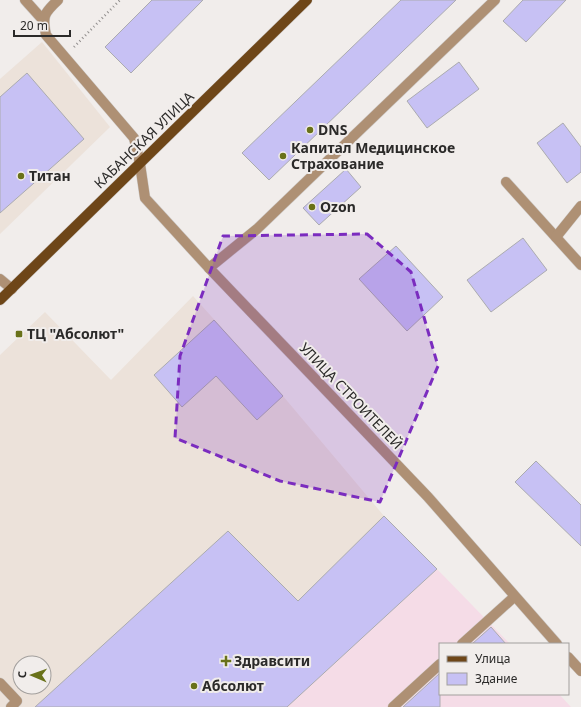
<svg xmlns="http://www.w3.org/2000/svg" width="581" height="707" font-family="'Noto Sans',sans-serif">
  <rect width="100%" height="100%" fill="#f1edeb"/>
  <!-- built -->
  <g fill="#ece2da" fill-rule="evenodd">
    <path d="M 42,42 L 110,127 L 0,234 L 0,79 Z"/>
    <path d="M 193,296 L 283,396 L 384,516 L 437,569 L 287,707 L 0,707 L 0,355 L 45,312 L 111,380 ZM 20,663 L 44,663 L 44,687 L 20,687 Z"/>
  </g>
  <!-- industrial -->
  <path fill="#f5dce7" d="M 437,569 L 510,644 L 440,644 L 440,694 L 559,694 L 571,707 L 287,707 Z"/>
  <!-- building -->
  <g fill="#c7c1f4" stroke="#ababaf">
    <path d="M 152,0 L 203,0 L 131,73 L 105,47 Z"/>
    <path d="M 401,0 L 456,0 L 269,180 L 242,153 Z"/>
    <path d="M 523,0 L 566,0 L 526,42 L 503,21 Z"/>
    <path d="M 459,62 L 479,89 L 427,128 L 407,101 Z"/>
    <path d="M 27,73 L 84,139 L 0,213 L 0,97 Z"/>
    <path d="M 563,123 L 581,147 L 581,172 L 567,183 L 537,143 Z"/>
    <path d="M 346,169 L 361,187 L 319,225 L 303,208 Z"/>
    <path d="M 523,238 L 547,270 L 491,312 L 467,280 Z"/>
    <path d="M 396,246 L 443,297 L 407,331 L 359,279 Z"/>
    <path d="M 214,320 L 283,396 L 257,420 L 216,376 L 182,407 L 154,375 Z"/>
    <path d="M 536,461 L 581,505 L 581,546 L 515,482 Z"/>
    <path d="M 384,516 L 437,569 L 287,707 L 35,707 L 228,531 L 298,601 Z"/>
    <path d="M 491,627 L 506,644 L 472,644 Z"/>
    <path d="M 440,673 L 440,707 L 403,707 Z"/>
  </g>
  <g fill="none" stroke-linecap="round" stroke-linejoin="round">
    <defs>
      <g id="service">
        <path d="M 0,279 L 12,289"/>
        <path d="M 462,644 L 514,597"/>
        <path d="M 393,707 L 440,664"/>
      </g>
      <g id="minor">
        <path d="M 25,0 L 43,20"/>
        <path d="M 58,0 C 44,13 42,16 46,35 L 134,138 L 140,164"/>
        <path d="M 506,182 L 581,265"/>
        <path d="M 556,237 L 581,206"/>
        <path d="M 209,268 L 257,229 L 495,0"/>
        <path d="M 0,683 L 17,701 L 11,707"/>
      </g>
      <g id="tertiary">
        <path d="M 140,164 L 145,198 L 209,268 L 428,497 L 557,644"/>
        <path d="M 568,657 L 581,671"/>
      </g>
      <path id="primary" d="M 0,300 L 307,0"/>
    </defs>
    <!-- service casing -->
    <use href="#service" stroke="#cdcac8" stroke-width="11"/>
    <!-- minor casing -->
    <use href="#minor" stroke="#cdcac8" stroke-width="11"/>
    <!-- tertiary casing -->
    <use href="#tertiary" stroke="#cdcac8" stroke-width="11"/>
    <!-- primary casing -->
    <use href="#primary" stroke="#cdcac8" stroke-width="11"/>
    <!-- path -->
    <path stroke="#918e8d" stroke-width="2.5" stroke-dasharray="1 3" stroke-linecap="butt" d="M 74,47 L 120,0"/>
    <!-- service -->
    <use href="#service" stroke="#ae9074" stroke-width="10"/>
    <!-- minor -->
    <use href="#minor" stroke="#ae9074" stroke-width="10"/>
    <!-- tertiary -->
    <use href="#tertiary" stroke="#ae9074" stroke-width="10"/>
    <!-- primary -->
    <use href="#primary" stroke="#6e4618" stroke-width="10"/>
  </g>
  <!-- marked area -->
  <path fill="#7b2cbf" fill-opacity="0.2" stroke="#7b2cbf" stroke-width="3" stroke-dasharray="8 5" stroke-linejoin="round" d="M 367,234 L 411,272 L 438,366 L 380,502 L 280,481 L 175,438 L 180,356 L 223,236 Z"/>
  <!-- markers -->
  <g fill="#697119" stroke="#f1edeb" stroke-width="1.5">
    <circle cx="310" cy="130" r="4"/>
    <circle cx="283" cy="156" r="4"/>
    <circle cx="21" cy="176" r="4"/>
    <circle cx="312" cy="207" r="4"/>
    <rect x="15" y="330" width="8" height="8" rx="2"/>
    <path d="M224 655h4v4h4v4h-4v4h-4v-4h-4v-4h4z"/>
    <circle cx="194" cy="686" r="4"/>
  </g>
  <g text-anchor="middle" stroke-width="4" stroke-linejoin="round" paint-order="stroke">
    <!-- poi labels -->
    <g font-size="14" font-weight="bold" fill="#2b2a29" stroke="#f1edeb" text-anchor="start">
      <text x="318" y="135">DNS</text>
      <text x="291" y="153">Капитал Медицинское<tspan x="291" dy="16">Страхование</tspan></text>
      <text x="29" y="181">Титан</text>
      <text x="320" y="212">Ozon</text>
      <text x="27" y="339">ТЦ "Абсолют"</text>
      <text x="234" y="666">Здравсити</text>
      <text x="202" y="691">Абсолют</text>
    </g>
    <!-- street labels -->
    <g font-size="14" fill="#2b2a29" stroke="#f1edeb">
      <text transform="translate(144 140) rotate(-44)" y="5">КАБАНСКАЯ УЛИЦА</text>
      <text transform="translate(351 396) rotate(46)" y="5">УЛИЦА СТРОИТЕЛЕЙ</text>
    </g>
  </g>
  <!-- legend -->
  <rect x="439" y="643" width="130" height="52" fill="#f1edeb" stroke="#a29f9d"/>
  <rect x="447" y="656" width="20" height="6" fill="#6e4618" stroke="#a29f9d"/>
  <text x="475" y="663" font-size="12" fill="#2b2a29">Улица</text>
  <rect x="447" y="673" width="20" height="12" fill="#c7c1f4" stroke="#a29f9d"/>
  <text x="475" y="683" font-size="12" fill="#2b2a29">Здание</text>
  <!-- north arrow -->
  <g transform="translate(32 675) rotate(272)"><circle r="19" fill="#f1edeb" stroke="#a29f9d"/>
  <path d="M0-3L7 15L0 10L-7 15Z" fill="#697119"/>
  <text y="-6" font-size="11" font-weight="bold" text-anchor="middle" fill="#2b2a29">С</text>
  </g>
  <!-- scale -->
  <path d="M14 30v6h56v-6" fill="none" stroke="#2b2a29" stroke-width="2"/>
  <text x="20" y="30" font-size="12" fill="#2b2a29" stroke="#f1edeb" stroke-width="3" paint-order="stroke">20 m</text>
</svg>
